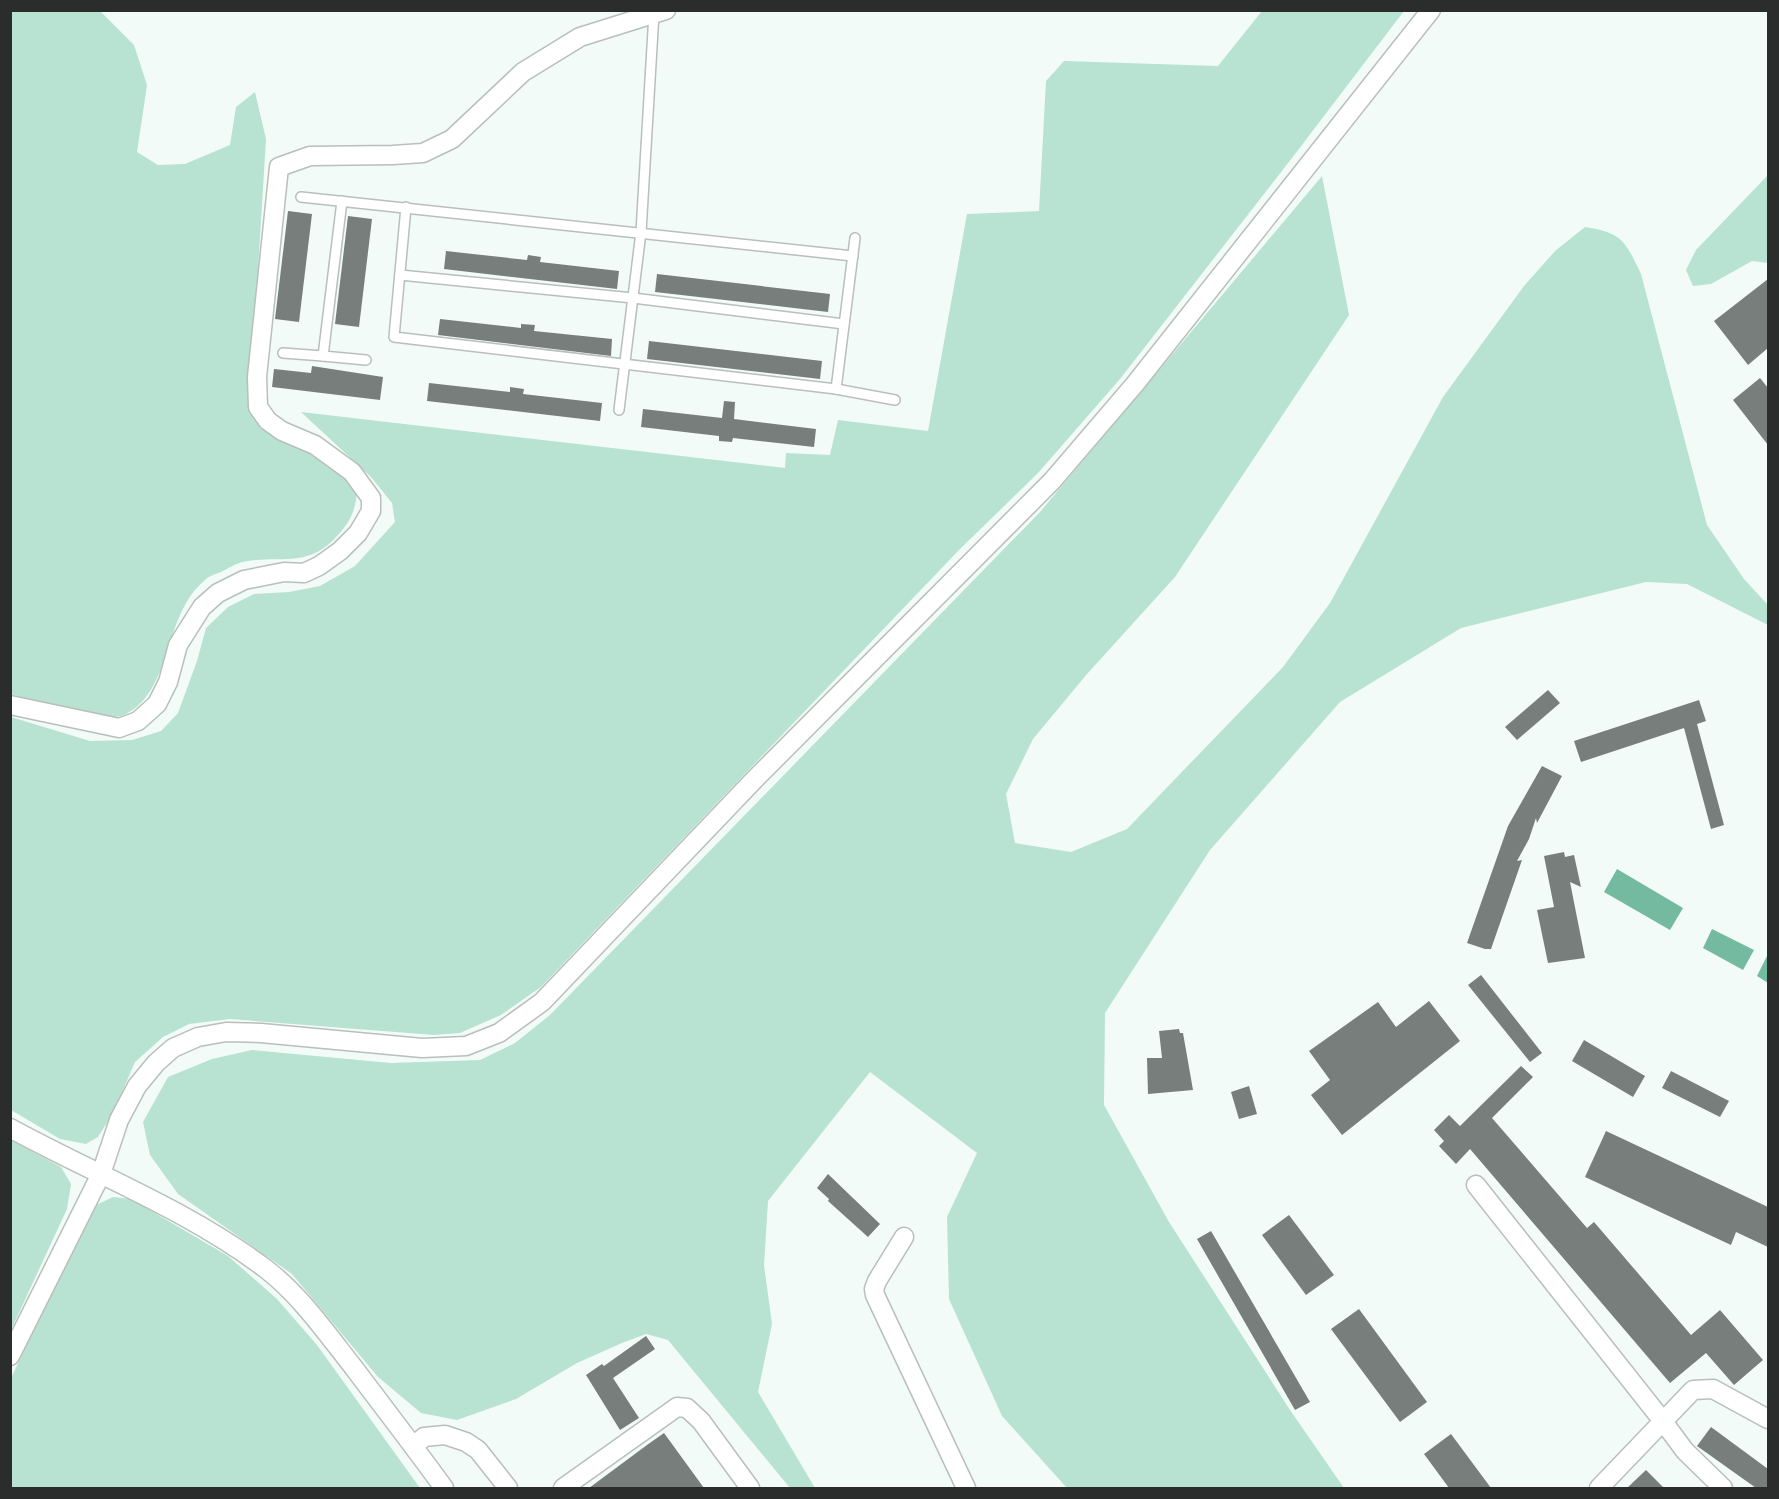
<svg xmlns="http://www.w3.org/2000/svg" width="1779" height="1499" font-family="Signika,sans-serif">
  <rect width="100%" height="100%" fill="#f3fbf8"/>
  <!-- green -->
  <g fill="#b8e2d1">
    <path d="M 10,11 L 100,11 L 134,45 L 147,85 L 137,152 L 158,165 L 185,164 L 230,145 L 236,107 L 255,92 L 266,139 L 251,385 L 254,411 L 346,475 L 357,490 C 356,509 351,521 338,535 C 307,570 281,554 242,562 C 235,564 227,569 221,572 C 216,574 209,576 205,580 C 162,616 173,690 126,714 C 103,726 36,701 11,694 Z"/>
    <path d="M 1262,11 L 1404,11 L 1292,158 L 1120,379 L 1038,473 L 959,550 L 541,987 L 501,1015 L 460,1033 L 434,1035 L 230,1019 L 189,1024 L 163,1037 L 135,1062 L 113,1113 L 98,1137 L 86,1144 L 60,1139 L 11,1110 L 11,717 L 90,741 L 132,740 L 161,731 L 178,713 L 197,661 L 206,628 L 228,607 L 254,594 L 289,592 L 320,586 L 355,566 L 395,522 L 392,503 L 371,477 L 301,412 L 785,468 L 786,453 L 830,455 L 838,420 L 928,431 L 967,214 L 1039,211 L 1046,81 L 1064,61 L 1218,66 Z"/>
    <path d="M 1768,175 L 1768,263 L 1752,261 L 1711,284 L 1693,286 L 1686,270 L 1696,250 Z"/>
    <path d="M 1322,176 L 1349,315 L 1175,577 L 1087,674 L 1033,739 L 1006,794 L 1015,843 L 1071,852 L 1127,829 L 1283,667 L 1330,603 L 1443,397 L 1524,286 L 1555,251 L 1585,227 C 1623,233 1625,241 1641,274 L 1707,525 L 1744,579 L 1768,605 L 1768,625 L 1687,584 L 1646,582 L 1461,628 L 1340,702 L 1210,850 L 1105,1013 L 1104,1105 L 1169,1222 L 1290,1410 L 1344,1488 L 1067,1488 L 1002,1416 L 949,1299 L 947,1217 L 977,1153 L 870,1072 L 768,1201 L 764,1265 L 772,1324 L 758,1392 L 815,1488 L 790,1488 L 668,1340 L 646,1334 L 622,1343 L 577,1363 L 516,1399 L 457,1420 L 421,1413 L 378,1377 L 292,1274 L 178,1194 L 150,1155 L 143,1122 L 168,1077 L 212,1059 L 252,1050 L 391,1063 L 480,1060 L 515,1043 L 550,1015 L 1040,512 Z"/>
    <path d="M 11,1140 L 61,1167 L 71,1184 L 67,1209 L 11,1330 Z"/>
    <path d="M 113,1197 L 131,1199 L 228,1256 L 277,1299 L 317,1345 L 420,1488 L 11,1488 L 11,1378 L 94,1206 Z"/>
  </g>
  <!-- water -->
  <g fill="#74baa1">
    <path d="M 1617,869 L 1683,908 L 1670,930 L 1604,892 Z"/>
    <path d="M 1712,929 L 1754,950 L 1743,970 L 1703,948 Z"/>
    <path d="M 1768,954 L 1768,983 L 1757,976 Z"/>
  </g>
  <!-- building -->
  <g fill="#777e7b">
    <path d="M 288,211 L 312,214 L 299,322 L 275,319 Z"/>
    <path d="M 348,216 L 372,219 L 359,327 L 335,324 Z"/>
    <path d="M 446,251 L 527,260 L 528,255 L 541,257 L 540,262 L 619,271 L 617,289 L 444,269 Z"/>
    <path d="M 657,274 L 830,294 L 828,312 L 655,292 Z"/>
    <path d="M 1768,279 L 1768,348 L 1748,365 L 1714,321 Z"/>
    <path d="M 440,319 L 521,328 L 521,324 L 535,325 L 534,331 L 612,339 L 611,356 L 438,335 Z"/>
    <path d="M 649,341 L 822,361 L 820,379 L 647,359 Z"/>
    <path d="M 312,366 L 383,377 L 380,400 L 272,387 L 274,369 L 311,373 Z"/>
    <path d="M 1760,378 L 1768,388 L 1768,445 L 1733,400 Z"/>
    <path d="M 429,383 L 510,392 L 510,387 L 524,389 L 523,394 L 602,403 L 600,421 L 427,401 Z"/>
    <path d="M 724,401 L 735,402 L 734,419 L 816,429 L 814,447 L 733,438 L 732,442 L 719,441 L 719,436 L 641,427 L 643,409 L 722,418 Z"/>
    <path d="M 1548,690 L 1560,703 L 1517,740 L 1505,727 Z"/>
    <path d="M 1699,700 L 1706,721 L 1697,724 L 1724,825 L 1711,829 L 1684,728 L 1581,762 L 1574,741 Z"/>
    <path d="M 1542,766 L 1562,776 L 1537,823 L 1536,818 L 1529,839 L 1517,861 L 1522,860 L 1491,949 L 1485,949 L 1467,943 L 1508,826 Z"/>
    <path d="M 1564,852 L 1565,857 L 1574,855 L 1581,887 L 1570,882 L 1585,958 L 1548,963 L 1537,910 L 1554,907 L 1544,856 Z"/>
    <path d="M 1481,975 L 1542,1053 L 1530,1062 L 1468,985 Z"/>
    <path d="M 1429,1001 L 1460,1041 L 1342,1135 L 1311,1095 L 1330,1080 L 1309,1051 L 1378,1002 L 1396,1027 Z"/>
    <path d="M 1179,1029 L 1180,1033 L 1183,1033 L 1193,1090 L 1148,1094 L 1147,1058 L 1162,1058 L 1159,1031 Z"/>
    <path d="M 1584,1040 L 1645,1076 L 1633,1097 L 1572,1061 Z"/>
    <path d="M 1521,1066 L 1533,1077 L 1492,1118 L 1587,1228 L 1594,1222 L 1691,1335 L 1720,1310 L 1763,1360 L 1734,1385 L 1706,1353 L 1670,1383 L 1470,1149 L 1456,1164 L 1439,1146 L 1444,1141 L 1434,1130 L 1449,1115 L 1460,1126 Z"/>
    <path d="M 1671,1071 L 1729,1101 L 1720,1117 L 1662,1088 Z"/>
    <path d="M 1249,1086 L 1257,1114 L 1239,1119 L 1231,1092 Z"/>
    <path d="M 1606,1131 L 1768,1207 L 1768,1247 L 1736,1232 L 1731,1245 L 1585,1177 Z"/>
    <path d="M 828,1174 L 880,1224 L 868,1237 L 828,1201 L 829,1199 L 817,1188 Z"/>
    <path d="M 1289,1215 L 1334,1275 L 1306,1295 L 1262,1235 Z"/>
    <path d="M 1211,1231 L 1310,1402 L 1295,1410 L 1197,1239 Z"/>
    <path d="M 1359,1309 L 1427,1402 L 1400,1422 L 1331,1329 Z"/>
    <path d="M 646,1336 L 655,1349 L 613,1378 L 639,1418 L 620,1430 L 586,1375 L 602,1364 L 604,1366 Z"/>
    <path d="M 1711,1427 L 1768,1469 L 1768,1488 L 1756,1488 L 1697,1446 Z"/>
    <path d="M 664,1433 L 704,1488 L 589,1488 L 647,1445 Z"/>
    <path d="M 1451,1434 L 1491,1488 L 1449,1488 L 1424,1454 Z"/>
    <path d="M 1646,1470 L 1664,1488 L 1627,1488 Z"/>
  </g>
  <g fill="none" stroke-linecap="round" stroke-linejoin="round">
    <defs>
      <g id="service">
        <path d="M 301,197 L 853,256"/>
        <path d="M 342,201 L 323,356 L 366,360"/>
        <path d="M 406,207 L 394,337 L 836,389 L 895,400"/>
        <path d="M 400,275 L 633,298 L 844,324"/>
        <path d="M 283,353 L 323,356"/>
        <path d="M 836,389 L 855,238"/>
        <path d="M 619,410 L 641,232 L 654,13"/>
      </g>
      <g id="minor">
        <path d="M 10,705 L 119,728 L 138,721 L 157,704 L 168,682 L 178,645 L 202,607 L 218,593 L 244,580 L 284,572 L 304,573 L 319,566 L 340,551 L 358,533 L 371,511 L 371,498 L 352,472 L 315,445 L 282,431 L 268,421 L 258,407 L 257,377 L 279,167 L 310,156 L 393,155 L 423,153 L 452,139 L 523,72 L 580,37 L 666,10"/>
        <path d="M 10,1128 C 96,1175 188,1210 266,1269 C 301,1296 327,1334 354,1368 C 384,1408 415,1448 444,1488"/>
        <path d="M 1476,1185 L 1662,1420 L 1685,1451 L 1723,1488"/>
        <path d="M 904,1237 L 877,1281 L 874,1289 L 875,1295 L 966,1488"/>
        <path d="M 10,1356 L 101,1174 L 119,1120 L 137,1086 L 156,1063 L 173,1048 L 198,1037 L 226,1032 L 261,1033 L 422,1048 L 466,1046 L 499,1033 L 542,1002 L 754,780 L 1052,481 L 1135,384 L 1431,10"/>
        <path d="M 414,1446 L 424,1437 L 445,1435 L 466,1442 L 478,1450 L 508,1488"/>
        <path d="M 563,1488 L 677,1407 L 687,1408 L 701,1421 L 750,1488"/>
        <path d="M 1599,1488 L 1693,1390 L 1713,1389 L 1768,1419"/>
      </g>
    </defs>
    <!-- service casing -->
    <use href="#service" stroke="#b8bfbc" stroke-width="12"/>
    <!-- minor casing -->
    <use href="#minor" stroke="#b8bfbc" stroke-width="21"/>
    <!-- service -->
    <use href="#service" stroke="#fff" stroke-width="9"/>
    <!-- minor -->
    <use href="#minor" stroke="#fff" stroke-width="18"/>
  </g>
  <!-- border -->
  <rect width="1779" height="1499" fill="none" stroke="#2a2d2c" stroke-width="24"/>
</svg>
